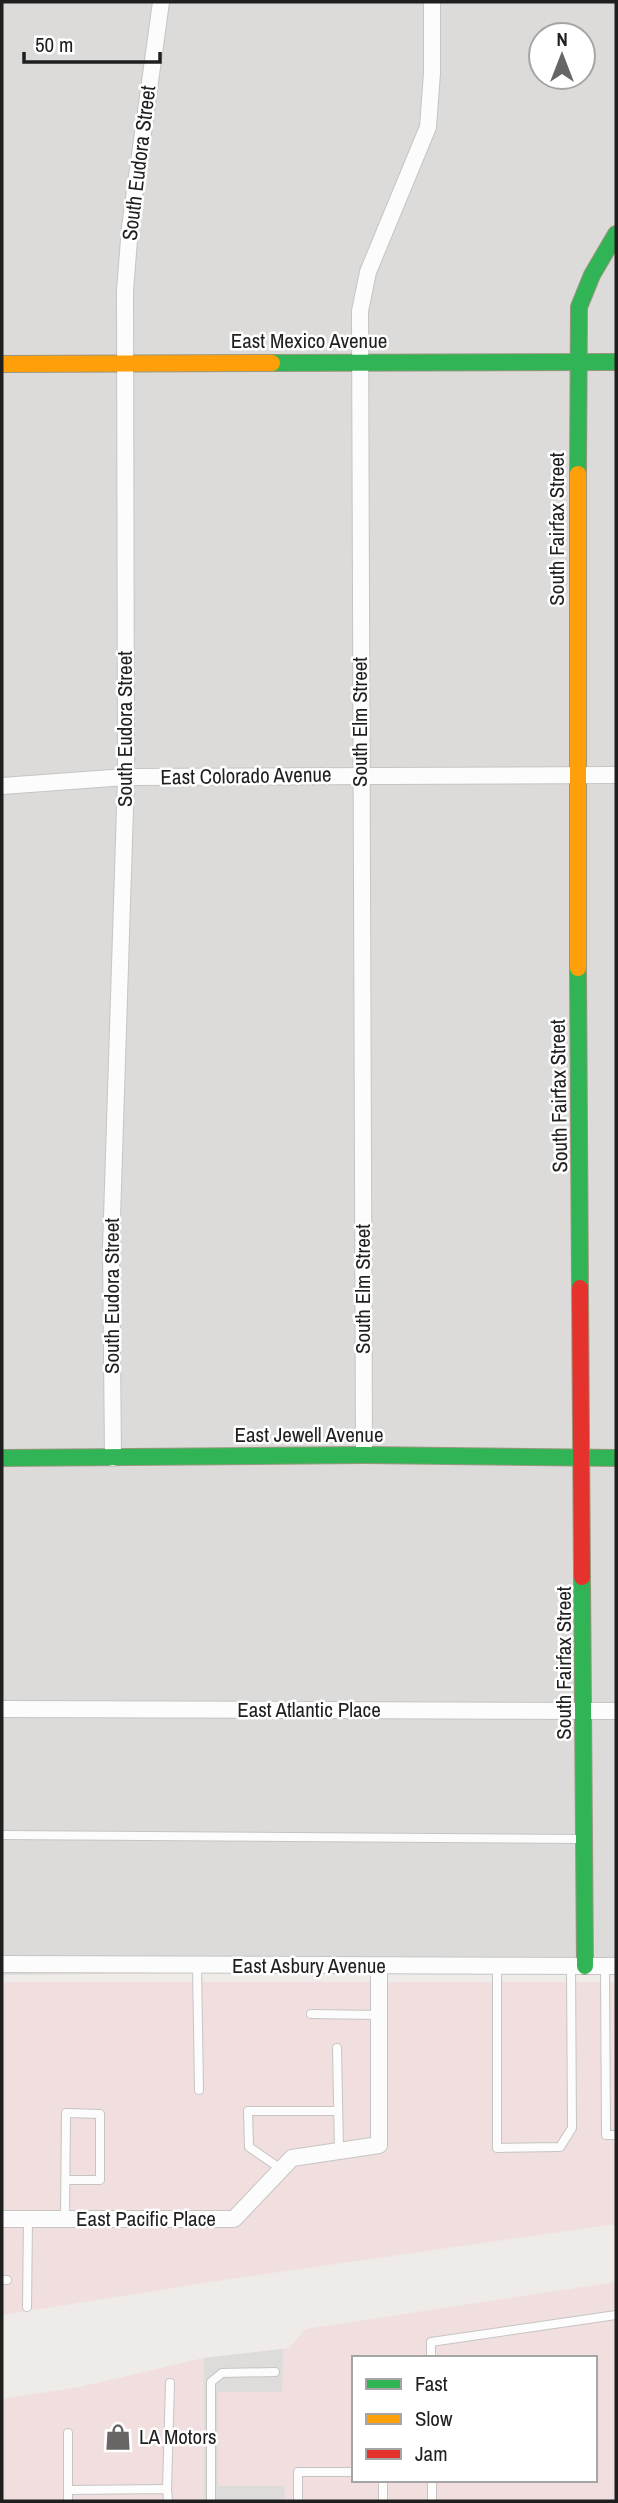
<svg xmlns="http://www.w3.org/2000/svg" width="618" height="2503" font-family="'Archivo Narrow',sans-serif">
  <rect width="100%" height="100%" fill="#eeebe8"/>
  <!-- residential -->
  <path fill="#dddbd9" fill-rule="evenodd" d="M 2,2 L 616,2 L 616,1968 L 2,1975 ZM 541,35 L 583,35 L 583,77 L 541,77 Z"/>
  <!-- commercial -->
  <g fill="#f1dede" fill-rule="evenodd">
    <path d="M 2,1982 L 616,1982 L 616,2224 L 236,2278 L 2,2315 Z"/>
    <path d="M 616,2282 L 616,2501 L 2,2501 L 2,2399 L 80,2387 L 204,2358 L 289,2348 L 306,2329 ZM 354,2358 L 595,2358 L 595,2480 L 354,2480 Z"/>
  </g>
  <!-- parking -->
  <path fill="#dedcdb" d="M 283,2349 L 282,2392 L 218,2392 L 218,2486 L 284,2486 L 285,2501 L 204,2501 L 204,2358 Z"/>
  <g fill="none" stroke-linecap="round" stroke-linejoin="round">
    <defs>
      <g id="lane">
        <path d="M 2,1835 L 583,1839"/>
        <path d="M 197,1965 L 199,2090"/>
        <path d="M 497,1966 L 497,2148 L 560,2147 L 572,2128 L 571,1966"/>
        <path d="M 605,1966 L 606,2135 L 616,2135"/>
        <path d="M 311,2014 L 379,2015"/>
        <path d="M 337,2048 L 339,2151"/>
        <path d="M 281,2169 L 249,2147 L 248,2111 L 338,2111"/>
        <path d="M 65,2219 L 66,2113 L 100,2114 L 100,2180 L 66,2180"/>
        <path d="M 2,2280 L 7,2280"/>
        <path d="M 27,2307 L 28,2219"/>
        <path d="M 431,2358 L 431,2342 L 616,2315"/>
        <path d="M 68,2433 L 68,2490"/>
        <path d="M 383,2480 L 383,2501"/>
        <path d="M 432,2480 L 432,2501"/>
        <path d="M 167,2489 L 170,2383"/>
        <path d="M 68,2501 L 68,2490 L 167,2489 L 168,2501"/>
        <path d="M 211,2501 L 211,2382 L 222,2373 L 275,2372"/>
        <path d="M 298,2501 L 298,2472 L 354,2472"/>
      </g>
      <g id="street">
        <path d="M 2,786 L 126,777 L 616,775"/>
        <path d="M 364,1455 L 360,311 L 368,272 L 428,127 L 432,73 L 432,2"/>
        <path d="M 113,1458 L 111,1249 L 126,777 L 125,291 L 130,227 L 161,2"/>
        <path d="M 2,1709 L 616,1711"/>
        <path d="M 2,1964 L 616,1966"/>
        <path d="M 2,2219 L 234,2219 L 292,2158 L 379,2145 L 379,1966"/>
      </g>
      <g id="fast">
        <path d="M 272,363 L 616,362"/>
        <path d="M 578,474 L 579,307 L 592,275 L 616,234"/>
        <path d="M 578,968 L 580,1288"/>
        <path d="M 2,1458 L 364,1455 L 616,1458"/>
        <path d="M 582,1577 L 585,1966"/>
      </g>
      <g id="slow">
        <path d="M 2,364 L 272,363"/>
        <path d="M 578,474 L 578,968"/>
      </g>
      <path id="jam" d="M 580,1288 L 582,1577"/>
    </defs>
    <!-- lane casing -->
    <use href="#lane" stroke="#c6c5c4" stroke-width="10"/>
    <!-- street casing -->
    <use href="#street" stroke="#c6c5c4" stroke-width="18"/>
    <!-- fast casing -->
    <use href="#fast" stroke="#99987f" stroke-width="18"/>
    <!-- slow casing -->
    <use href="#slow" stroke="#99987f" stroke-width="18"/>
    <!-- jam casing -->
    <use href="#jam" stroke="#99987f" stroke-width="18"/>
    <!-- lane -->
    <use href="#lane" stroke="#fcfcfc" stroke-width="8"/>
    <!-- street -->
    <use href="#street" stroke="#fcfcfc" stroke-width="16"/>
    <!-- fast -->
    <use href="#fast" stroke="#30b455" stroke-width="16"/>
    <!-- slow -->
    <use href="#slow" stroke="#ff9f0a" stroke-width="16"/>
    <!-- jam -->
    <use href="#jam" stroke="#e5322d" stroke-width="16"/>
  </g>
  <!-- icons -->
  <defs>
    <symbol id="shop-bare" viewBox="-9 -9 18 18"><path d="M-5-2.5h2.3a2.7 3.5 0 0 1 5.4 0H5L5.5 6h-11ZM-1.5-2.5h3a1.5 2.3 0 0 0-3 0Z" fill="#676665" stroke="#fff" stroke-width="2.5" paint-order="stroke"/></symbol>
  </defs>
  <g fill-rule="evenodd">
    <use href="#shop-bare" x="99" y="2418" width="38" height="38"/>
  </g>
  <g text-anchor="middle" stroke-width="5" stroke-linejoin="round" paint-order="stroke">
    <!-- street labels -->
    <g font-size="21" fill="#1f1f1f" stroke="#fff">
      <text transform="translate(139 163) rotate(-83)" y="7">South Eudora Street</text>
      <text x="309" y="348">East Mexico Avenue</text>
      <text transform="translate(557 529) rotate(-90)" y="7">South Fairfax Street</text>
      <text transform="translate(360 722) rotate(-90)" y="7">South Elm Street</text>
      <text transform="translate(125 729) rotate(-90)" y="7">South Eudora Street</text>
      <text transform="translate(246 776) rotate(-1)" y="7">East Colorado Avenue</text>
      <text transform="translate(559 1096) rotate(-91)" y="7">South Fairfax Street</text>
      <text transform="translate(363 1289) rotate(-90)" y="7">South Elm Street</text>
      <text transform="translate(112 1296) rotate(-90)" y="7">South Eudora Street</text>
      <text x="309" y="1442">East Jewell Avenue</text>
      <text transform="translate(564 1663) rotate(-90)" y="7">South Fairfax Street</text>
      <text x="309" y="1717">East Atlantic Place</text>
      <text x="309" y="1973">East Asbury Avenue</text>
      <text x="146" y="2226">East Pacific Place</text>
    </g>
    <!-- poi labels -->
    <g font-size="21" fill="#1f1f1f" stroke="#fff" text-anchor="start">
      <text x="139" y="2444">LA Motors</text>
    </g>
  </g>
  <!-- border -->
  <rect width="618" height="2503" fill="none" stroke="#1f1f1f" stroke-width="7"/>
  <!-- legend -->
  <rect x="352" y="2356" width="245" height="126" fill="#ffffff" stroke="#a5a5a5" stroke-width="2"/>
  <rect x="366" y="2379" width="35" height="10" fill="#30b455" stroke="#a5a5a5" stroke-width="2"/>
  <text x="415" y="2391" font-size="21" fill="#1f1f1f">Fast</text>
  <rect x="366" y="2414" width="35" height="10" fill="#ff9f0a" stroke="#a5a5a5" stroke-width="2"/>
  <text x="415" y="2426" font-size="21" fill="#1f1f1f">Slow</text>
  <rect x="366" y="2449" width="35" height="10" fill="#e5322d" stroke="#a5a5a5" stroke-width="2"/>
  <text x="415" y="2461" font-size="21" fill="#1f1f1f">Jam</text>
  <!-- north arrow -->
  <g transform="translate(562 56)"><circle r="33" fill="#ffffff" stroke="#a5a5a5" stroke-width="2"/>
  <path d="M0-5L12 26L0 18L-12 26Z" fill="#676665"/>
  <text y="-10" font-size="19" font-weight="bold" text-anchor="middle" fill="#1f1f1f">N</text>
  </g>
  <!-- scale -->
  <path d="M24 52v10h136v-10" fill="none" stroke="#1f1f1f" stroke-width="3.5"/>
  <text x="35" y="52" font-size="21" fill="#1f1f1f" stroke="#ffffff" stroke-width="5" paint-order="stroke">50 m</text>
</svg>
